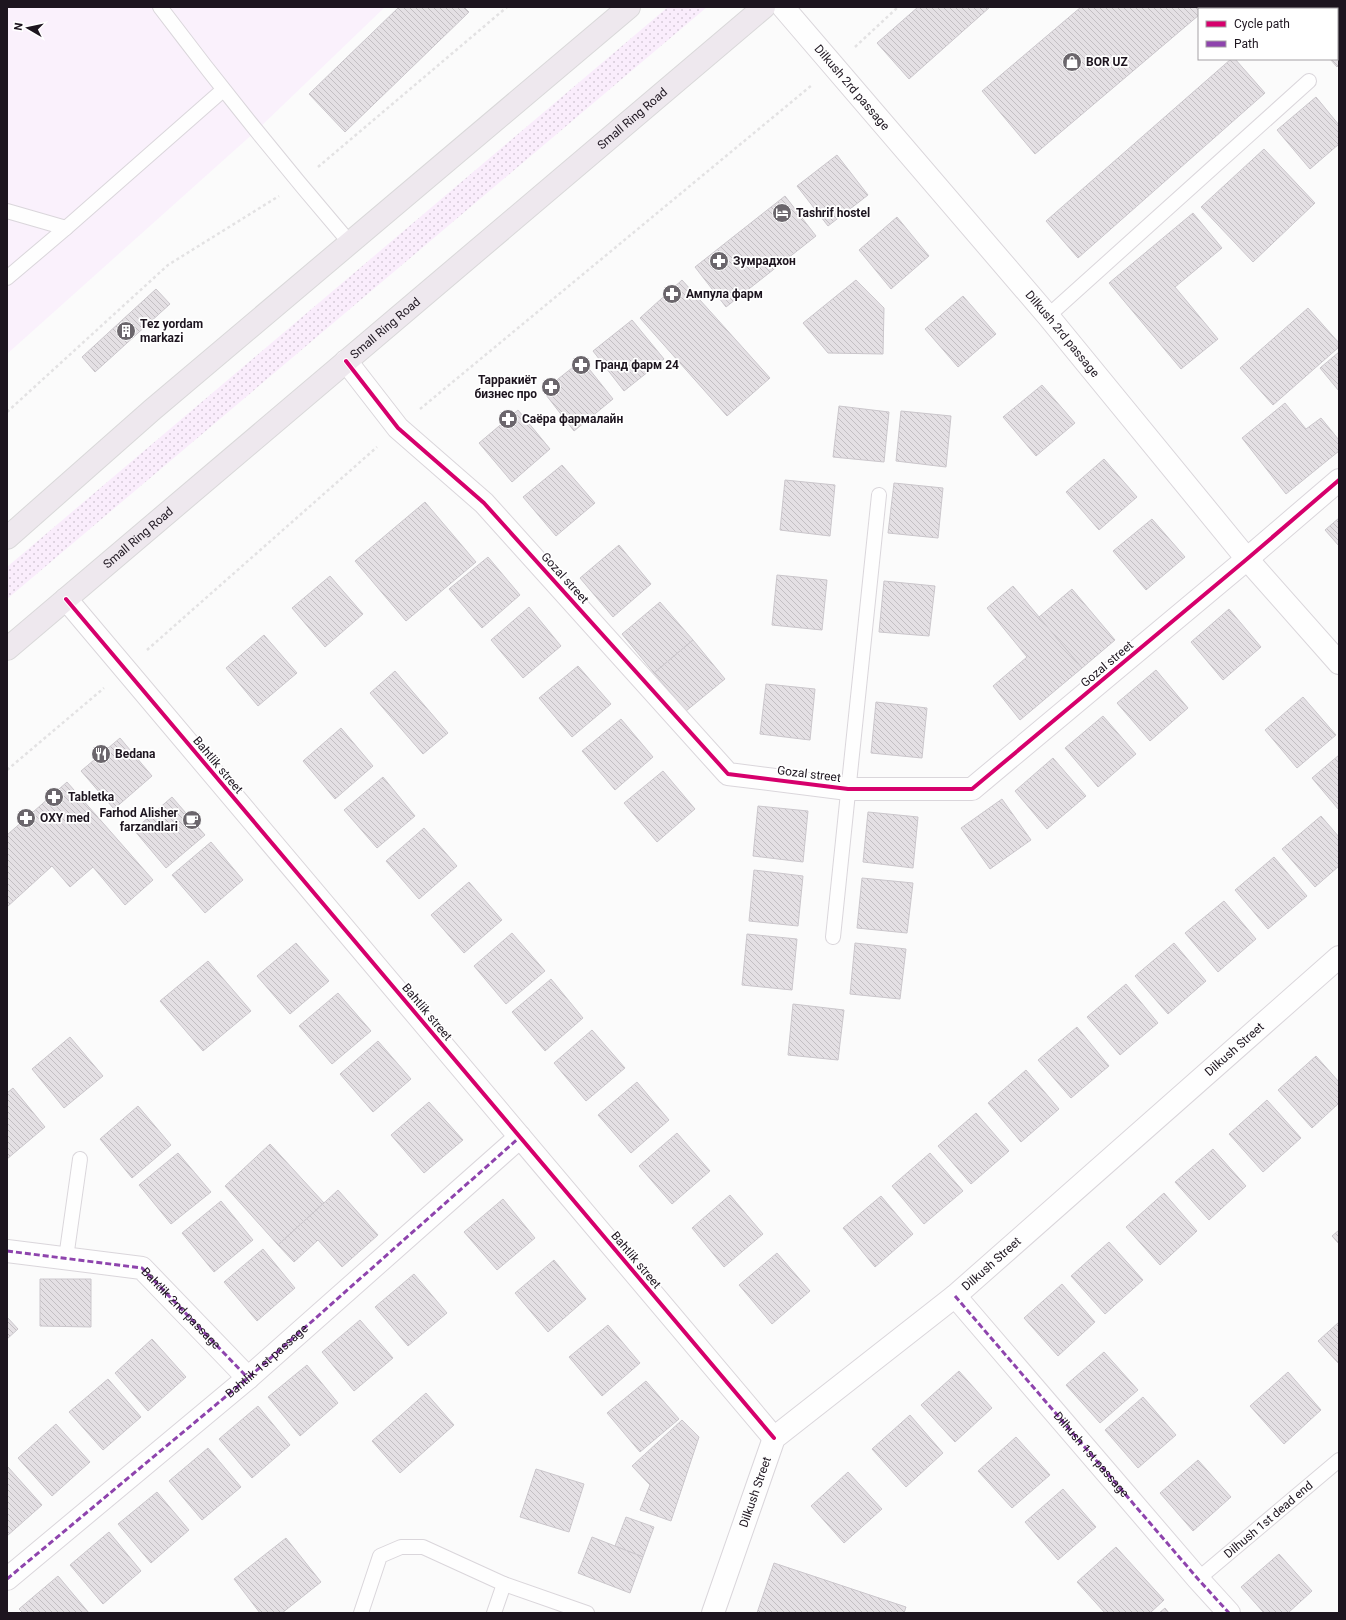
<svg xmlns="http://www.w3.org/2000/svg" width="1346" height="1620" font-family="Roboto,sans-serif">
  <defs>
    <pattern id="grass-dots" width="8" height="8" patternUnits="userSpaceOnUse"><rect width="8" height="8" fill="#faedfc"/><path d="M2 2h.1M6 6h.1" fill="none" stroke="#d6cad8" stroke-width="1.8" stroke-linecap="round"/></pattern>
    <pattern id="building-back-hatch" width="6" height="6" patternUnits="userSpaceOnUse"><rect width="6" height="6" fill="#e4e0e4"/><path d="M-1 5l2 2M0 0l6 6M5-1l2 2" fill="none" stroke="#c3bfc3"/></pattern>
  </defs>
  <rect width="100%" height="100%" fill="#fbfbfb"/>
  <!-- built -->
  <path fill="#faf1fc" d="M 7,7 L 385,7 L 256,131 L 7,354 Z"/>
  <!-- grass -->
  <path fill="url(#grass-dots)" d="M 668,7 L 707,7 L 7,599 L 7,567 Z"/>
  <!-- building -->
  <g fill="url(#building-back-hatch)" stroke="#cbc7cc">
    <path d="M 399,7 L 464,7 L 469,12 L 345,132 L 309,94 Z"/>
    <path d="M 918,7 L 990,7 L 909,79 L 877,43 Z"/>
    <path d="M 1081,7 L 1198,7 L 1200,9 L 1199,15 L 1035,154 L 982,91 Z"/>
    <path d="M 1314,7 L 1339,7 L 1339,65 L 1337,67 L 1330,59 L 1337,59 L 1337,9 L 1312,9 Z"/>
    <path d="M 1231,59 L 1235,59 L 1265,93 L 1078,258 L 1046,221 Z"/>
    <path d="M 1316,97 L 1339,125 L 1339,144 L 1310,169 L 1277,130 Z"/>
    <path d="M 1264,149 L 1315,203 L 1253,262 L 1201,207 Z"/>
    <path d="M 837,155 L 868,195 L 828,226 L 797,186 Z"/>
    <path d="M 785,196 L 816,236 L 726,307 L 695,267 Z"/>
    <path d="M 1193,213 L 1222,248 L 1175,287 L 1218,339 L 1181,369 L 1109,283 Z"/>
    <path d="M 897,217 L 929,256 L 891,289 L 859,250 Z"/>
    <path d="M 682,280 L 770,378 L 727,416 L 640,318 Z"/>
    <path d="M 856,280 L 884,308 L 883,354 L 828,353 L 803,323 Z"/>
    <path d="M 156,289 L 170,304 L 95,372 L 82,357 Z"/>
    <path d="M 963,296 L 996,334 L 958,367 L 925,329 Z"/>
    <path d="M 1308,308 L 1339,343 L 1339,347 L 1273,405 L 1240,368 Z"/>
    <path d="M 632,320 L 664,359 L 624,391 L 593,351 Z"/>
    <path d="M 1339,352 L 1339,391 L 1320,368 Z"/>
    <path d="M 582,360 L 613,399 L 574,431 L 543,391 Z"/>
    <path d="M 1042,385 L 1075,423 L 1036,456 L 1003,417 Z"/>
    <path d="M 1285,403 L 1306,429 L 1321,418 L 1339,440 L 1339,451 L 1286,494 L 1242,438 Z"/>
    <path d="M 839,406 L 889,412 L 884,462 L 833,457 Z"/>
    <path d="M 518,410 L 550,449 L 512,482 L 479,443 Z"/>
    <path d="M 901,411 L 951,416 L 946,467 L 896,461 Z"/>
    <path d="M 1104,459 L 1137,497 L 1099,530 L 1066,492 Z"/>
    <path d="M 562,465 L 595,503 L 556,536 L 523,497 Z"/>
    <path d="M 785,480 L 835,485 L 830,536 L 780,530 Z"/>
    <path d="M 894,483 L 943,488 L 938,538 L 888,533 Z"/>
    <path d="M 425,502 L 476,562 L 406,621 L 355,561 Z"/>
    <path d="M 1339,518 L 1339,546 L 1325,530 Z"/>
    <path d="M 1152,519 L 1185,557 L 1146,590 L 1113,551 Z"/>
    <path d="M 619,545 L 651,584 L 613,617 L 580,578 Z"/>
    <path d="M 488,557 L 520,595 L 482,628 L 449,589 Z"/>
    <path d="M 777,575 L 827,580 L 822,630 L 772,625 Z"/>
    <path d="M 330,576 L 363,614 L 325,647 L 292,608 Z"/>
    <path d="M 884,581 L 935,586 L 929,636 L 879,632 Z"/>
    <path d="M 1013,586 L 1082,668 L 1020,720 L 993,686 L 1027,657 L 987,608 Z"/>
    <path d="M 1072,589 L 1115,640 L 1082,668 L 1039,617 Z"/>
    <path d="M 660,602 L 693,640 L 654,673 L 622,634 Z"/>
    <path d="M 529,607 L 561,646 L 523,678 L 491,640 Z"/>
    <path d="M 1229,609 L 1261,647 L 1223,680 L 1191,642 Z"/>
    <path d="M 264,635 L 297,673 L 258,706 L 226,668 Z"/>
    <path d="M 693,640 L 725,679 L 686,711 L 654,673 Z"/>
    <path d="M 578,666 L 611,704 L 572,737 L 539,698 Z"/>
    <path d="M 1156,670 L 1188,708 L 1150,741 L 1117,703 Z"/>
    <path d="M 395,671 L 448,733 L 423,754 L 370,693 Z"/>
    <path d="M 766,684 L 815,689 L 810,740 L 760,734 Z"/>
    <path d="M 1303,697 L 1336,735 L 1297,768 L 1265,730 Z"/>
    <path d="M 876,702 L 927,708 L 922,758 L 871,753 Z"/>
    <path d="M 1103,716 L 1136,754 L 1098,787 L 1065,748 Z"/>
    <path d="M 621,719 L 653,757 L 615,790 L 582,751 Z"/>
    <path d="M 341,728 L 373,766 L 335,799 L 303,761 Z"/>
    <path d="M 120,738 L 152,776 L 114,809 L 81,771 Z"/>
    <path d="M 1339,755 L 1339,810 L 1312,778 Z"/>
    <path d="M 1053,758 L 1086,796 L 1047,829 L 1015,791 Z"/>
    <path d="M 663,771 L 695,809 L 657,842 L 624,803 Z"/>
    <path d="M 383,777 L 415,816 L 377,848 L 344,810 Z"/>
    <path d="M 67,782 L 153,880 L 125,905 L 93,867 L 70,887 L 52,866 L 7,907 L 7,835 Z"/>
    <path d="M 172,797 L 205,835 L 166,868 L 134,830 Z"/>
    <path d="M 1002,799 L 1031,840 L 990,869 L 961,828 Z"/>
    <path d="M 758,806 L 808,811 L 803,862 L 753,856 Z"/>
    <path d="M 868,812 L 918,817 L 913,868 L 863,862 Z"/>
    <path d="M 1321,816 L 1339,837 L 1339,866 L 1315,887 L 1282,849 Z"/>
    <path d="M 424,828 L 457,866 L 419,899 L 386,861 Z"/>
    <path d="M 211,842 L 243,880 L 205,913 L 172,875 Z"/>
    <path d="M 1274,857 L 1307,896 L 1268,929 L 1235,890 Z"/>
    <path d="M 754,870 L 803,876 L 798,926 L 749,921 Z"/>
    <path d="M 862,878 L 913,883 L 907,933 L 857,928 Z"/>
    <path d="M 469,882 L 502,920 L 464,953 L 431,915 Z"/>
    <path d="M 1224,901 L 1256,939 L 1218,972 L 1185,933 Z"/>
    <path d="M 512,933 L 545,971 L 506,1004 L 474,966 Z"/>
    <path d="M 747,934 L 797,939 L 792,990 L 742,985 Z"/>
    <path d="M 296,943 L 329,981 L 290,1014 L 257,976 Z"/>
    <path d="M 855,943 L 906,949 L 900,999 L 850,994 Z"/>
    <path d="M 1174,943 L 1206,981 L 1168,1014 L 1135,976 Z"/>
    <path d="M 208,961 L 251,1011 L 203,1051 L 160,1001 Z"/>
    <path d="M 551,979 L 583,1018 L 545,1051 L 512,1012 Z"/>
    <path d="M 1126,984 L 1158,1023 L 1120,1055 L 1087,1017 Z"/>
    <path d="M 338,993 L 371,1031 L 332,1064 L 299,1026 Z"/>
    <path d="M 793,1004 L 844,1010 L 838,1060 L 788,1055 Z"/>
    <path d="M 1077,1027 L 1109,1066 L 1071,1098 L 1038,1060 Z"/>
    <path d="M 592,1030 L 625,1068 L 586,1101 L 554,1063 Z"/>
    <path d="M 70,1037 L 103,1076 L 64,1108 L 32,1069 Z"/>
    <path d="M 378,1041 L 411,1079 L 373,1112 L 340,1074 Z"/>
    <path d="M 1316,1056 L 1339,1082 L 1339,1103 L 1312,1128 L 1278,1090 Z"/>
    <path d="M 1026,1070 L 1059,1109 L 1021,1142 L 988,1103 Z"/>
    <path d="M 637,1082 L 669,1120 L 631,1153 L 598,1115 Z"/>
    <path d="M 13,1088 L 45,1127 L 7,1159 L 7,1093 Z"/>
    <path d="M 1267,1100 L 1301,1138 L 1263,1172 L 1229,1134 Z"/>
    <path d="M 429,1102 L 463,1140 L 424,1173 L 391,1135 Z"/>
    <path d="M 138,1106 L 171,1145 L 132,1178 L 100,1139 Z"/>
    <path d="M 976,1113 L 1009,1151 L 971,1184 L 938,1146 Z"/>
    <path d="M 677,1133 L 710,1171 L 672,1204 L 639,1166 Z"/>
    <path d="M 270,1144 L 324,1203 L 278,1245 L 225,1186 Z"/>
    <path d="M 1213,1149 L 1246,1186 L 1209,1220 L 1175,1182 Z"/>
    <path d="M 178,1153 L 211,1192 L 171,1224 L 139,1185 Z"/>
    <path d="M 930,1153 L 963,1191 L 924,1224 L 892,1186 Z"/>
    <path d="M 338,1190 L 378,1235 L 342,1267 L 318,1240 L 294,1262 L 278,1245 Z"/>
    <path d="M 1164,1193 L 1197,1231 L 1160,1265 L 1126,1227 Z"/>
    <path d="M 730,1195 L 763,1234 L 724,1267 L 692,1228 Z"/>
    <path d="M 881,1196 L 913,1234 L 875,1267 L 843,1228 Z"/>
    <path d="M 503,1199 L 535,1238 L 497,1270 L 464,1232 Z"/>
    <path d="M 221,1201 L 253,1240 L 214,1272 L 182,1233 Z"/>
    <path d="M 1339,1230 L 1339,1244 L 1332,1236 Z"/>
    <path d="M 1109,1242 L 1143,1280 L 1105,1314 L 1071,1276 Z"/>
    <path d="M 263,1249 L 295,1288 L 257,1321 L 224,1282 Z"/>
    <path d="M 777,1253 L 810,1291 L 772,1324 L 739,1285 Z"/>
    <path d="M 554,1260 L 586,1299 L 548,1332 L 515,1293 Z"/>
    <path d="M 414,1274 L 447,1313 L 408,1346 L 375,1307 Z"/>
    <path d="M 40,1279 L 91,1279 L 91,1327 L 40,1326 Z"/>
    <path d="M 1062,1284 L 1095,1322 L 1058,1356 L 1024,1318 Z"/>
    <path d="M 7,1317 L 18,1329 L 7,1339 Z"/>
    <path d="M 360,1320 L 393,1358 L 354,1391 L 322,1352 Z"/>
    <path d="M 1339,1322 L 1339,1364 L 1318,1341 Z"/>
    <path d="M 608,1325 L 640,1363 L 602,1396 L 569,1357 Z"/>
    <path d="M 152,1339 L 186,1377 L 148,1411 L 115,1373 Z"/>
    <path d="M 1104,1352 L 1138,1390 L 1100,1423 L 1066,1385 Z"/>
    <path d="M 307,1365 L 338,1403 L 300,1436 L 268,1397 Z"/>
    <path d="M 959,1371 L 992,1408 L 955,1442 L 921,1405 Z"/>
    <path d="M 1288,1372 L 1321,1410 L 1284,1444 L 1250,1406 Z"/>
    <path d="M 108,1379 L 141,1417 L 103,1450 L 69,1412 Z"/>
    <path d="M 646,1381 L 679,1419 L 640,1452 L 607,1413 Z"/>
    <path d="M 426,1393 L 454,1425 L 400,1473 L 372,1441 Z"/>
    <path d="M 1143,1397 L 1176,1435 L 1138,1468 L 1105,1430 Z"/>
    <path d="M 258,1406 L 290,1445 L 252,1478 L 219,1439 Z"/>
    <path d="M 910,1415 L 943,1453 L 906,1487 L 872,1449 Z"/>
    <path d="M 682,1420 L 699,1437 L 671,1521 L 640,1510 L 650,1485 L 632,1466 Z"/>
    <path d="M 56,1424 L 90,1462 L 52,1496 L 18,1458 Z"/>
    <path d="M 1016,1437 L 1050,1475 L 1012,1508 L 978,1471 Z"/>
    <path d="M 208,1448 L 241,1487 L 202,1520 L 169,1481 Z"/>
    <path d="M 1198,1460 L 1231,1497 L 1193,1531 L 1160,1493 Z"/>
    <path d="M 8,1467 L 42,1505 L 7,1536 L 7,1468 Z"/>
    <path d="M 536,1469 L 584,1484 L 569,1532 L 520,1517 Z"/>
    <path d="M 848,1472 L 882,1509 L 844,1543 L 811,1506 Z"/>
    <path d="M 1063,1489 L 1096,1527 L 1058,1560 L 1025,1522 Z"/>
    <path d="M 157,1492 L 189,1530 L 151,1563 L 118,1524 Z"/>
    <path d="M 626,1517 L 654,1527 L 643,1557 L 615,1546 Z"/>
    <path d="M 109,1532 L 141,1571 L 103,1604 L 70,1565 Z"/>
    <path d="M 592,1537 L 643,1557 L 630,1593 L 578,1573 Z"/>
    <path d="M 286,1538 L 321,1582 L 282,1613 L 260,1613 L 234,1579 Z"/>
    <path d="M 1116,1547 L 1164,1600 L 1150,1613 L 1105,1613 L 1077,1582 Z"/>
    <path d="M 1279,1554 L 1312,1591 L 1288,1613 L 1264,1613 L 1241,1587 Z"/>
    <path d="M 774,1563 L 906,1607 L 904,1613 L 757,1613 Z"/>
    <path d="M 58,1576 L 89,1613 L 23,1613 L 19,1609 Z"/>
    <path d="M 1165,1608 L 1169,1613 L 1159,1613 Z"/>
  </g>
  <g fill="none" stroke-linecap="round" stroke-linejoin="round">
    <defs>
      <g id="service">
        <path d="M 160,7 C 221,88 284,166 350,243"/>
        <path d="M 7,211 L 66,228"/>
        <path d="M 7,278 L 66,228 L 223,90"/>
        <path d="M 1048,316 L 1309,81"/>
        <path d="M 833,937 L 879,495"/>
        <path d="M 66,1258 L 80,1159"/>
        <path id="s1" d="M 1198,1579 L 1339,1460"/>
        <path d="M 361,1613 L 380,1556 L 401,1547 L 423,1547 L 504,1584 L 587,1613"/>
        <path d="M 494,1613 L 504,1584"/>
      </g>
      <g id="minor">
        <path id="s2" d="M 783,7 L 1048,316 L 1247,559 L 1339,663"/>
        <path d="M 346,361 L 398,428 L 484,503 L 728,774 L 848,789 L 972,789 L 1247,559 L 1339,480"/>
        <path d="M 66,599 L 774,1438"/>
        <path d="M 7,1251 L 142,1268 L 248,1378"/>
        <path id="s3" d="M 955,1296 L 1198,1579 L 1229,1613"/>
        <path d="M 7,1579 L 248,1378 L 520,1137"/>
        <path id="s4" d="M 713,1613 L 774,1438 L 955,1296 L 1339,957"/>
      </g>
      <g id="trunk">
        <path d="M 7,538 L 152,410 L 629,7"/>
        <path id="s5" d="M 7,649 L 764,7"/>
      </g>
    </defs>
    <!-- service casing -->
    <use href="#service" stroke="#dad6db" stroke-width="16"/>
    <!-- minor casing -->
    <use href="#minor" stroke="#dad6db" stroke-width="24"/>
    <!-- trunk casing -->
    <use href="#trunk" stroke="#d9d8d9" stroke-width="24"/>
    <!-- path -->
    <g stroke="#e3e2e3" stroke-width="2.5" stroke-dasharray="3 3" stroke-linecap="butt">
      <path d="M 855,47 L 898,7"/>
      <path d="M 318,167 L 507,7"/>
      <path d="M 420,409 L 812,85"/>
      <path d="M 7,412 L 168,265 L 279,196"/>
      <path d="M 147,650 L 377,447"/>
      <path d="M 7,770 L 104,688"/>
    </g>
    <!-- service -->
    <use href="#service" stroke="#fefefe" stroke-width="14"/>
    <!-- minor -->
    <use href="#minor" stroke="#fefefe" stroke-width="22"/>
    <!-- trunk -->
    <use href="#trunk" stroke="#eee8ee" stroke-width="22"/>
    <!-- quiet -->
    <g stroke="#8e44ad" stroke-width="3" stroke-dasharray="6 3" stroke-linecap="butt">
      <path id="s6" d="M 7,1251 L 142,1268 L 248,1378"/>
      <path d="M 955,1296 L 1198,1579 L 1229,1613"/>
      <path id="s7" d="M 7,1579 L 248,1378 L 520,1137"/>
    </g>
    <defs>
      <g id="cycleway">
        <path d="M 346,361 L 398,428 L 484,503 L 728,774 L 848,789 L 972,789 L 1247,559 L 1339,480"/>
        <path d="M 66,599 L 774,1438"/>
      </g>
    </defs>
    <!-- cycleway casing -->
    <use href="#cycleway" stroke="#fff" stroke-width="6"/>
    <!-- cycleway -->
    <use href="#cycleway" stroke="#d6006c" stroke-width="4"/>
  </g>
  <!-- icons -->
  <defs>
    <symbol id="shop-disc" viewBox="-11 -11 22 22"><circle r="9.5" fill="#6b666c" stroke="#fff"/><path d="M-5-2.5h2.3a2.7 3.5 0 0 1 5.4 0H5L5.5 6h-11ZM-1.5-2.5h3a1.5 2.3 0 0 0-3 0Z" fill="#fff"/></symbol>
    <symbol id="hotel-disc" viewBox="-11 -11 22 22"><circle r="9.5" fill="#6b666c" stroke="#fff"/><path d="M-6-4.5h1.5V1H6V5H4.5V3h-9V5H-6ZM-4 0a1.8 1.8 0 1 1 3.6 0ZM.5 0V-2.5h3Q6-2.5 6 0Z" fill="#fff"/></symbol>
    <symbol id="pharmacy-disc" viewBox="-11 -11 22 22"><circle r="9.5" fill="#6b666c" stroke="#fff"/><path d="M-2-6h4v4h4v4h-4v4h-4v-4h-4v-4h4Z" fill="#fff"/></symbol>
    <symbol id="building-disc" viewBox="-11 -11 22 22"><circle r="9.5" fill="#6b666c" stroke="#fff"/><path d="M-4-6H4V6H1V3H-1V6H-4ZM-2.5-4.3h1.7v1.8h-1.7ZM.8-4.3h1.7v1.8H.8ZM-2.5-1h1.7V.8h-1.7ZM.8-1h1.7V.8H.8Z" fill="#fff"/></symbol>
    <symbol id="restaurant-disc" viewBox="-11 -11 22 22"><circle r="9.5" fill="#6b666c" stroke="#fff"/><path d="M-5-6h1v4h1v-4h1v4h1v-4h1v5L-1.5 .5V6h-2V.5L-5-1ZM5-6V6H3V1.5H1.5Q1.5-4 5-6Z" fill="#fff"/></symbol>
    <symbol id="cafe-disc" viewBox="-11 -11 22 22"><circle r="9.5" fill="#6b666c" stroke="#fff"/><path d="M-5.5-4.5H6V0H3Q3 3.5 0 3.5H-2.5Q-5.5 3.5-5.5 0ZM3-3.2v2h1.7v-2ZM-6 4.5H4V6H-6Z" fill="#fff"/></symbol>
  </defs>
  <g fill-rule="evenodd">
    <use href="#shop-disc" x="1061" y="51" width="22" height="22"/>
    <use href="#hotel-disc" x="771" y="202" width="22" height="22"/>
    <use href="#pharmacy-disc" x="708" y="250" width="22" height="22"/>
    <use href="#pharmacy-disc" x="661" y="283" width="22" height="22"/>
    <use href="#building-disc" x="115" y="320" width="22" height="22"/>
    <use href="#pharmacy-disc" x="570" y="354" width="22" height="22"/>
    <use href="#pharmacy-disc" x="540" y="376" width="22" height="22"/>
    <use href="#pharmacy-disc" x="497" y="408" width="22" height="22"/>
    <use href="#restaurant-disc" x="90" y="743" width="22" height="22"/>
    <use href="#pharmacy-disc" x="43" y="786" width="22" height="22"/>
    <use href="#pharmacy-disc" x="15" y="807" width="22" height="22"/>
    <use href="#cafe-disc" x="181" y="809" width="22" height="22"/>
  </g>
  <g text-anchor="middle" stroke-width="3.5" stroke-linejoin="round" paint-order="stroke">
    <!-- poi labels -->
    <g font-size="12" font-weight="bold" fill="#1d151f" stroke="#fff" text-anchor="start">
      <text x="1086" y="66">BOR UZ</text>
      <text x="796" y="217">Tashrif hostel</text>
      <text x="733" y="265">Зумрадхон</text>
      <text x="686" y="298">Ампула фарм</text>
      <text x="140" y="328">Tez yordam<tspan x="140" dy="14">markazi</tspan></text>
      <text x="595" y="369">Гранд фарм 24</text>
      <text x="537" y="384" text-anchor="end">Тарракиёт<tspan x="537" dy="14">бизнес про</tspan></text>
      <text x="522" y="423">Саёра фармалайн</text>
      <text x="115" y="758">Bedana</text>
      <text x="68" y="801">Tabletka</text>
      <text x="178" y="817" text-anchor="end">Farhod Alisher<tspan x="178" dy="14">farzandlari</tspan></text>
      <text x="40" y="822">OXY med</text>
    </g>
    <!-- street labels -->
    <g font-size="12" fill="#1d151f" stroke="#fff">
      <text dy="4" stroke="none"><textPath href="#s2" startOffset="106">Dilkush 2rd passage</textPath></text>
      <text dy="4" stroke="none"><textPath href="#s5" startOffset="820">Small Ring Road</textPath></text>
      <text dy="4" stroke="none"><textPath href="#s5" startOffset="496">Small Ring Road</textPath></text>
      <text dy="4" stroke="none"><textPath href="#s2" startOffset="430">Dilkush 2rd passage</textPath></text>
      <text dy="4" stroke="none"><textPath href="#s5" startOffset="172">Small Ring Road</textPath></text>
      <text transform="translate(565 578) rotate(48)" y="4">Gozal street</text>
      <text transform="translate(1107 664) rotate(-40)" y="4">Gozal street</text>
      <text transform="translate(218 765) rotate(50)" y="4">Bahtlik street</text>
      <text transform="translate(809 774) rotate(7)" y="4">Gozal street</text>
      <text transform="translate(427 1012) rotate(50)" y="4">Bahtlik street</text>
      <text dy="4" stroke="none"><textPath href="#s4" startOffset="788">Dilkush Street</textPath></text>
      <text transform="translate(636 1260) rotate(50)" y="4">Bahtlik street</text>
      <text dy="4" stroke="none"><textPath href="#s4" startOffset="464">Dilkush Street</textPath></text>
      <text dy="4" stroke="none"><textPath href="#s6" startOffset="192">Bahtlik 2nd passage</textPath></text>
      <text dy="4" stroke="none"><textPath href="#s7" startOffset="339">Bahtlik 1st passage</textPath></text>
      <text dy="4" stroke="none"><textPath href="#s3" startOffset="209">Dilhush 1st passage</textPath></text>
      <text dy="4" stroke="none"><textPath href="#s4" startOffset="128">Dilkush Street</textPath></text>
      <text dy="4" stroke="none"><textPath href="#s1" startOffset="92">Dilhush 1st dead end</textPath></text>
    </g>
  </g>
  <!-- border -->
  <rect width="1346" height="1620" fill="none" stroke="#1d151f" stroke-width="16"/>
  <!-- legend -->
  <rect x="1198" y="8" width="140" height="52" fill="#ffffff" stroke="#a5a1a5"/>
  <rect x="1206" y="21" width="20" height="6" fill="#d6006c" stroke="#a5a1a5"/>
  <text x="1234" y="28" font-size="12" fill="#1d151f">Cycle path</text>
  <rect x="1206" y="41" width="20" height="6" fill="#8e44ad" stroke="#a5a1a5"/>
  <text x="1234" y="48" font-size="12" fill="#1d151f">Path</text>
  <!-- north arrow -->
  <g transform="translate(28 28) rotate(279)" stroke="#ffffff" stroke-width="3" paint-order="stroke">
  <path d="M0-3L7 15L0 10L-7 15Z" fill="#1d151f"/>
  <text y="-6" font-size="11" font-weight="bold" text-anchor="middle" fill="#1d151f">N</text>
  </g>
</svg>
